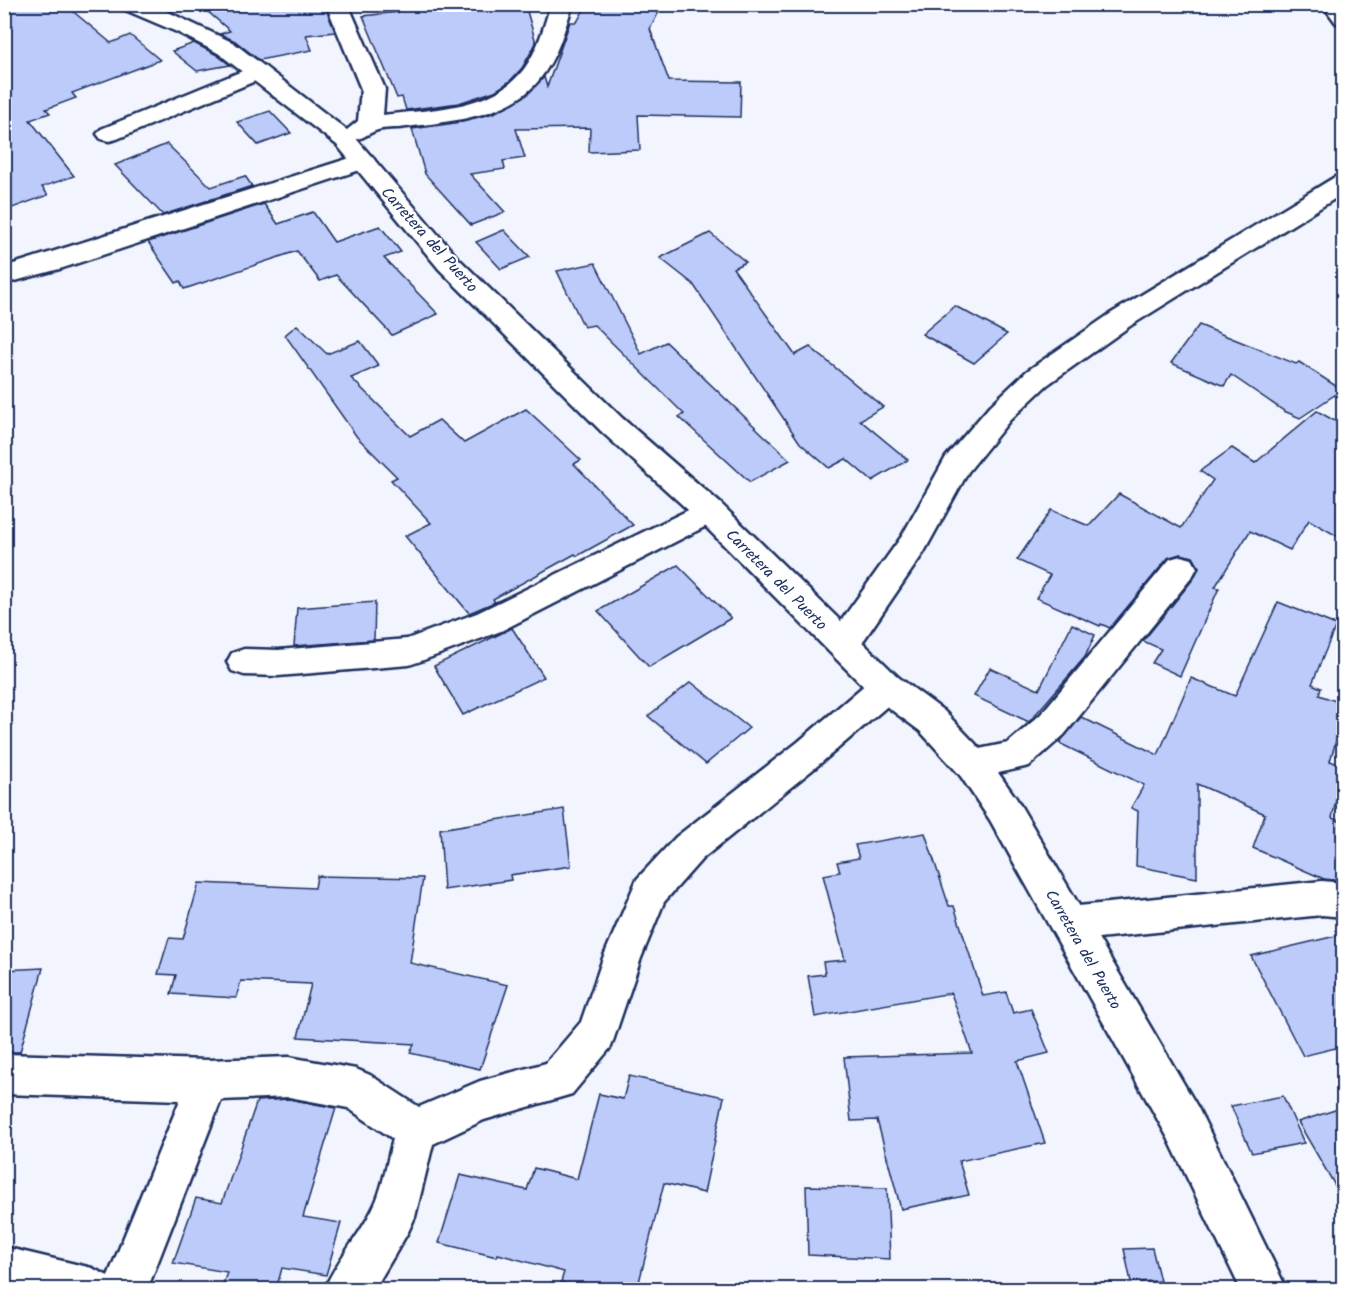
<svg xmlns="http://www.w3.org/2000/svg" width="1348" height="1294" font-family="Kalam,sans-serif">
  <rect width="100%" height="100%" fill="#f2f5fe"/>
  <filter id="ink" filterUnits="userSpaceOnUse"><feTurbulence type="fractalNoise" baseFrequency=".0167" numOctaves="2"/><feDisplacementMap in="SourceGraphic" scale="12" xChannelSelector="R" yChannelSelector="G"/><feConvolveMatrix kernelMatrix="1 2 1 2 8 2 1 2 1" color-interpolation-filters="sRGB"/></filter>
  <g filter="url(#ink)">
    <!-- building -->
    <g fill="#bdcbfb" stroke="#1b2f5e" stroke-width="1.5">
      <path d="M 4,4 L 64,4 L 111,43 L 130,35 L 160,60 L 72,93 L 76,98 L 46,109 L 50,113 L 30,120 L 74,176 L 42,187 L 48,195 L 4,211 Z"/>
      <path d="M 199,4 L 324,4 L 335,32 L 306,35 L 312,50 L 259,60 L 235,41 L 220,34 L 230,31 Z"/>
      <path d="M 397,4 L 525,4 L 536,43 L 522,68 L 510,81 L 495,91 L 459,103 L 406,110 L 402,97 L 397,98 L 363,16 L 398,12 Z"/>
      <path d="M 587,4 L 663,4 L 650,29 L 669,81 L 741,82 L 740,117 L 638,115 L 640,150 L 589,152 L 590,128 L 516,129 L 525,158 L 503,161 L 505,169 L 470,174 L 505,212 L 471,225 L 425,174 L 412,129 L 455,123 L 494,113 L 527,95 L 544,77 L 547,87 L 570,22 L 577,22 Z"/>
      <path d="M 194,43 L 217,55 L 230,65 L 197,71 L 172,51 Z"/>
      <path d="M 270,111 L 291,133 L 258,145 L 237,122 Z"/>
      <path d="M 167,144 L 211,187 L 245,176 L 252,186 L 163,215 L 115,165 Z"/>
      <path d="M 264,204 L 278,224 L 313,212 L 334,242 L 380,226 L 401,252 L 384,258 L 438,314 L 392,335 L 336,275 L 320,281 L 297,251 L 184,289 L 180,281 L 176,283 L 148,242 Z"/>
      <path d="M 504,230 L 530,257 L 501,269 L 476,242 Z"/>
      <path d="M 710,233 L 746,262 L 733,268 L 795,355 L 810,347 L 883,407 L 860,420 L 908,460 L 872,481 L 846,459 L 829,468 L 800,443 L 693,284 L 660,258 Z"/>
      <path d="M 595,263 L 641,354 L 666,342 L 790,460 L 750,482 L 679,417 L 684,414 L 594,325 L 584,327 L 557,271 Z"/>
      <path d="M 955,306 L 1007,334 L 974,363 L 922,334 Z"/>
      <path d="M 297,325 L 327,354 L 360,341 L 379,366 L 351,378 L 410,436 L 439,420 L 464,443 L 526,409 L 581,460 L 574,464 L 633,525 L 577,556 L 575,554 L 493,599 L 495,602 L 469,613 L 405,536 L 431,523 L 391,480 L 397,477 L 357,437 L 285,335 Z"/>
      <path d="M 1199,325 L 1296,364 L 1299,362 L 1342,390 L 1300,418 L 1284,411 L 1231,375 L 1224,386 L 1171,363 Z"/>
      <path d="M 1317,411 L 1344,426 L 1344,540 L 1309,520 L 1290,550 L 1250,531 L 1215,587 L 1219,588 L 1180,676 L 1152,663 L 1161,649 L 1143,641 L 1194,578 L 1199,567 L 1193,557 L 1180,554 L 1168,558 L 1110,628 L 1101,624 L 1100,626 L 1036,598 L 1050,575 L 1017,560 L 1051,510 L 1089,526 L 1119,494 L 1181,528 L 1213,480 L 1200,471 L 1232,448 L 1255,463 Z"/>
      <path d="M 678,565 L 731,618 L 649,667 L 598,611 Z"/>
      <path d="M 375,602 L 374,640 L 294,646 L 297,608 Z"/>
      <path d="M 1278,602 L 1336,625 L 1312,684 L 1321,688 L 1319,695 L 1344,704 L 1344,714 L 1330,761 L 1344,766 L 1332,818 L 1344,823 L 1344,881 L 1324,879 L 1253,848 L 1265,814 L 1197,784 L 1197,878 L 1136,866 L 1138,811 L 1131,808 L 1144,785 L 1059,743 L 1081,717 L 1158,755 L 1191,678 L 1235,696 Z"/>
      <path d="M 1072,624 L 1095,635 L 1085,657 L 1029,722 L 974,696 L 990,668 L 1039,690 Z"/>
      <path d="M 512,628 L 544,677 L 463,715 L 434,666 Z"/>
      <path d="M 691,682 L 749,728 L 706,764 L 648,716 Z"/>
      <path d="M 564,809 L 571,866 L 510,875 L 511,880 L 444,890 L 440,829 Z"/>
      <path d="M 925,833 L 949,906 L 954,906 L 983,996 L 1006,992 L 1013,1013 L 1031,1009 L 1049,1053 L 1017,1061 L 1045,1143 L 959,1161 L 969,1195 L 901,1209 L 877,1120 L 851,1121 L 844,1057 L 972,1053 L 951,993 L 815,1017 L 808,976 L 825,974 L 823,962 L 845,960 L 823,875 L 840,872 L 837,862 L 859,858 L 855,845 Z"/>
      <path d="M 317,876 L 423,878 L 410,963 L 508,985 L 480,1069 L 410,1053 L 414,1044 L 298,1037 L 311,984 L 241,981 L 236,998 L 171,994 L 176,975 L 158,974 L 169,938 L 183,939 L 199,883 L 315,888 Z"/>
      <path d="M 1344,934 L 1344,1046 L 1303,1056 L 1251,956 Z"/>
      <path d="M 43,968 L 20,1052 L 4,1052 L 4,970 Z"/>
      <path d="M 629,1076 L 724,1097 L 704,1193 L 664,1183 L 637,1290 L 589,1290 L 561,1282 L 564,1272 L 498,1254 L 497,1257 L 439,1243 L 460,1175 L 527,1190 L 534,1168 L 577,1179 L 599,1094 L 623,1099 Z"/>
      <path d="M 1283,1096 L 1304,1143 L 1252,1153 L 1231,1106 Z"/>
      <path d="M 289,1099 L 336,1108 L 303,1217 L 341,1223 L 326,1275 L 282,1268 L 276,1290 L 221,1290 L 227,1272 L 173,1263 L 196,1198 L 222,1203 L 257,1101 Z"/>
      <path d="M 1344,1107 L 1344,1201 L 1298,1122 Z"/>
      <path d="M 806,1186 L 887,1188 L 890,1259 L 808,1255 Z"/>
      <path d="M 1152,1248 L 1160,1281 L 1131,1282 L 1124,1249 Z"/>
    </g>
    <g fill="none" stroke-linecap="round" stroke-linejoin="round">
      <defs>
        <g id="minor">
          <path d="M 326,4 L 348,4 L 385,89 L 383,115 C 429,109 494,110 524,69 C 538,50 544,26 551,4 L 573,4 C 564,31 557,58 539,80 C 508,119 443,122 398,128 C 391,128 382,128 375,131 C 363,136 359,142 346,139 L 342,134 L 358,121 L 361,89 Z"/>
          <path d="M 1322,4 L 1344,4 L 1344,24 L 1336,23 Z"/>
          <path d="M 257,65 L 265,67 L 268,72 L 265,77 L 117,139 L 109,141 L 101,139 L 97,134 L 101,129 Z"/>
          <path d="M 363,154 L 372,156 L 375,161 L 372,166 L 63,268 L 4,284 L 4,267 Z"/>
          <path d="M 1344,175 L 1344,193 L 1130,326 L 1047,385 L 1010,420 L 968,472 L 924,552 L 855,653 L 843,657 L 831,653 L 827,644 L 831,635 L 902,536 L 946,457 L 990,406 L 1027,371 L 1110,314 L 1335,177 Z"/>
          <path d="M 709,500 L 720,503 L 724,511 L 720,519 L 501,631 L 421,661 L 409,665 L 278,676 L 244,675 L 232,671 L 227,662 L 232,653 L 244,649 L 278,650 L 407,639 L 477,613 Z"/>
          <path d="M 1181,556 L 1192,559 L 1197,568 L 1192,577 L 1064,735 L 1029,766 L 972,779 L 960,775 L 954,764 L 960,753 L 1008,743 L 1040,715 L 1170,559 Z"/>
          <path d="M 886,673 L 898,677 L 903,687 L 898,697 L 822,762 L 702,859 L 664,902 L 641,958 L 611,1047 L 572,1094 L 484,1120 L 433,1144 L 415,1217 L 408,1232 L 374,1290 L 324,1290 C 336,1261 358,1238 372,1210 C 383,1191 387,1160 393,1139 L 348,1108 L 289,1097 L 221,1100 L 147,1290 L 4,1290 L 4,1247 L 92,1268 L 108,1276 L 180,1100 L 4,1094 L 4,1054 L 208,1060 L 289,1057 L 356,1069 L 370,1075 L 419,1107 L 480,1081 L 546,1063 L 581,1022 L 603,958 L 637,879 L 676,837 L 798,742 L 874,677 Z"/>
          <path d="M 1322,881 L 1344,883 L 1344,917 L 1322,915 L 1069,941 L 1056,936 L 1050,924 L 1056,912 L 1069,907 Z"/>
        </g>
        <path id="major" d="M 121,4 L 151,4 L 234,43 L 353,135 L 457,257 L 622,418 L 720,503 L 898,677 L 944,711 L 984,753 L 1016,798 L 1198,1108 L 1287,1290 L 1241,1290 L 1168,1138 L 990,820 L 960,775 L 920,731 L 874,697 L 698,519 L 602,432 L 439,269 L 337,145 L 218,53 L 177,32 L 123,9 Z"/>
      </defs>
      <!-- minor casing -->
      <use href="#minor" stroke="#1b2f5e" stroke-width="5"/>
      <!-- major casing -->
      <use href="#major" stroke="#1b2f5e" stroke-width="5"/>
      <!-- minor -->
      <use href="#minor" fill="#fff" fill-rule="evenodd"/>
      <!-- major -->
      <use href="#major" fill="#fff" fill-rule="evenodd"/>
    </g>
  </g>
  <g text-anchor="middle" stroke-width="4.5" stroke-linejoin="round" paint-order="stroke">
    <!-- street labels -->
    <g font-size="16" fill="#1b2f5e" stroke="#fff">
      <text transform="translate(430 239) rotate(48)" y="6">Carretera del Puerto</text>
      <text transform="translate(777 579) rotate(45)" y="6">Carretera del Puerto</text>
      <text transform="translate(1084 949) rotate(60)" y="6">Carretera del Puerto</text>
    </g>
  </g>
  <!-- margin -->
  <rect width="1348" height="1294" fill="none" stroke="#fff" stroke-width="24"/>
  <rect x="12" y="12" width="1324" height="1270" fill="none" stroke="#1b2f5e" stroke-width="2" filter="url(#ink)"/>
</svg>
